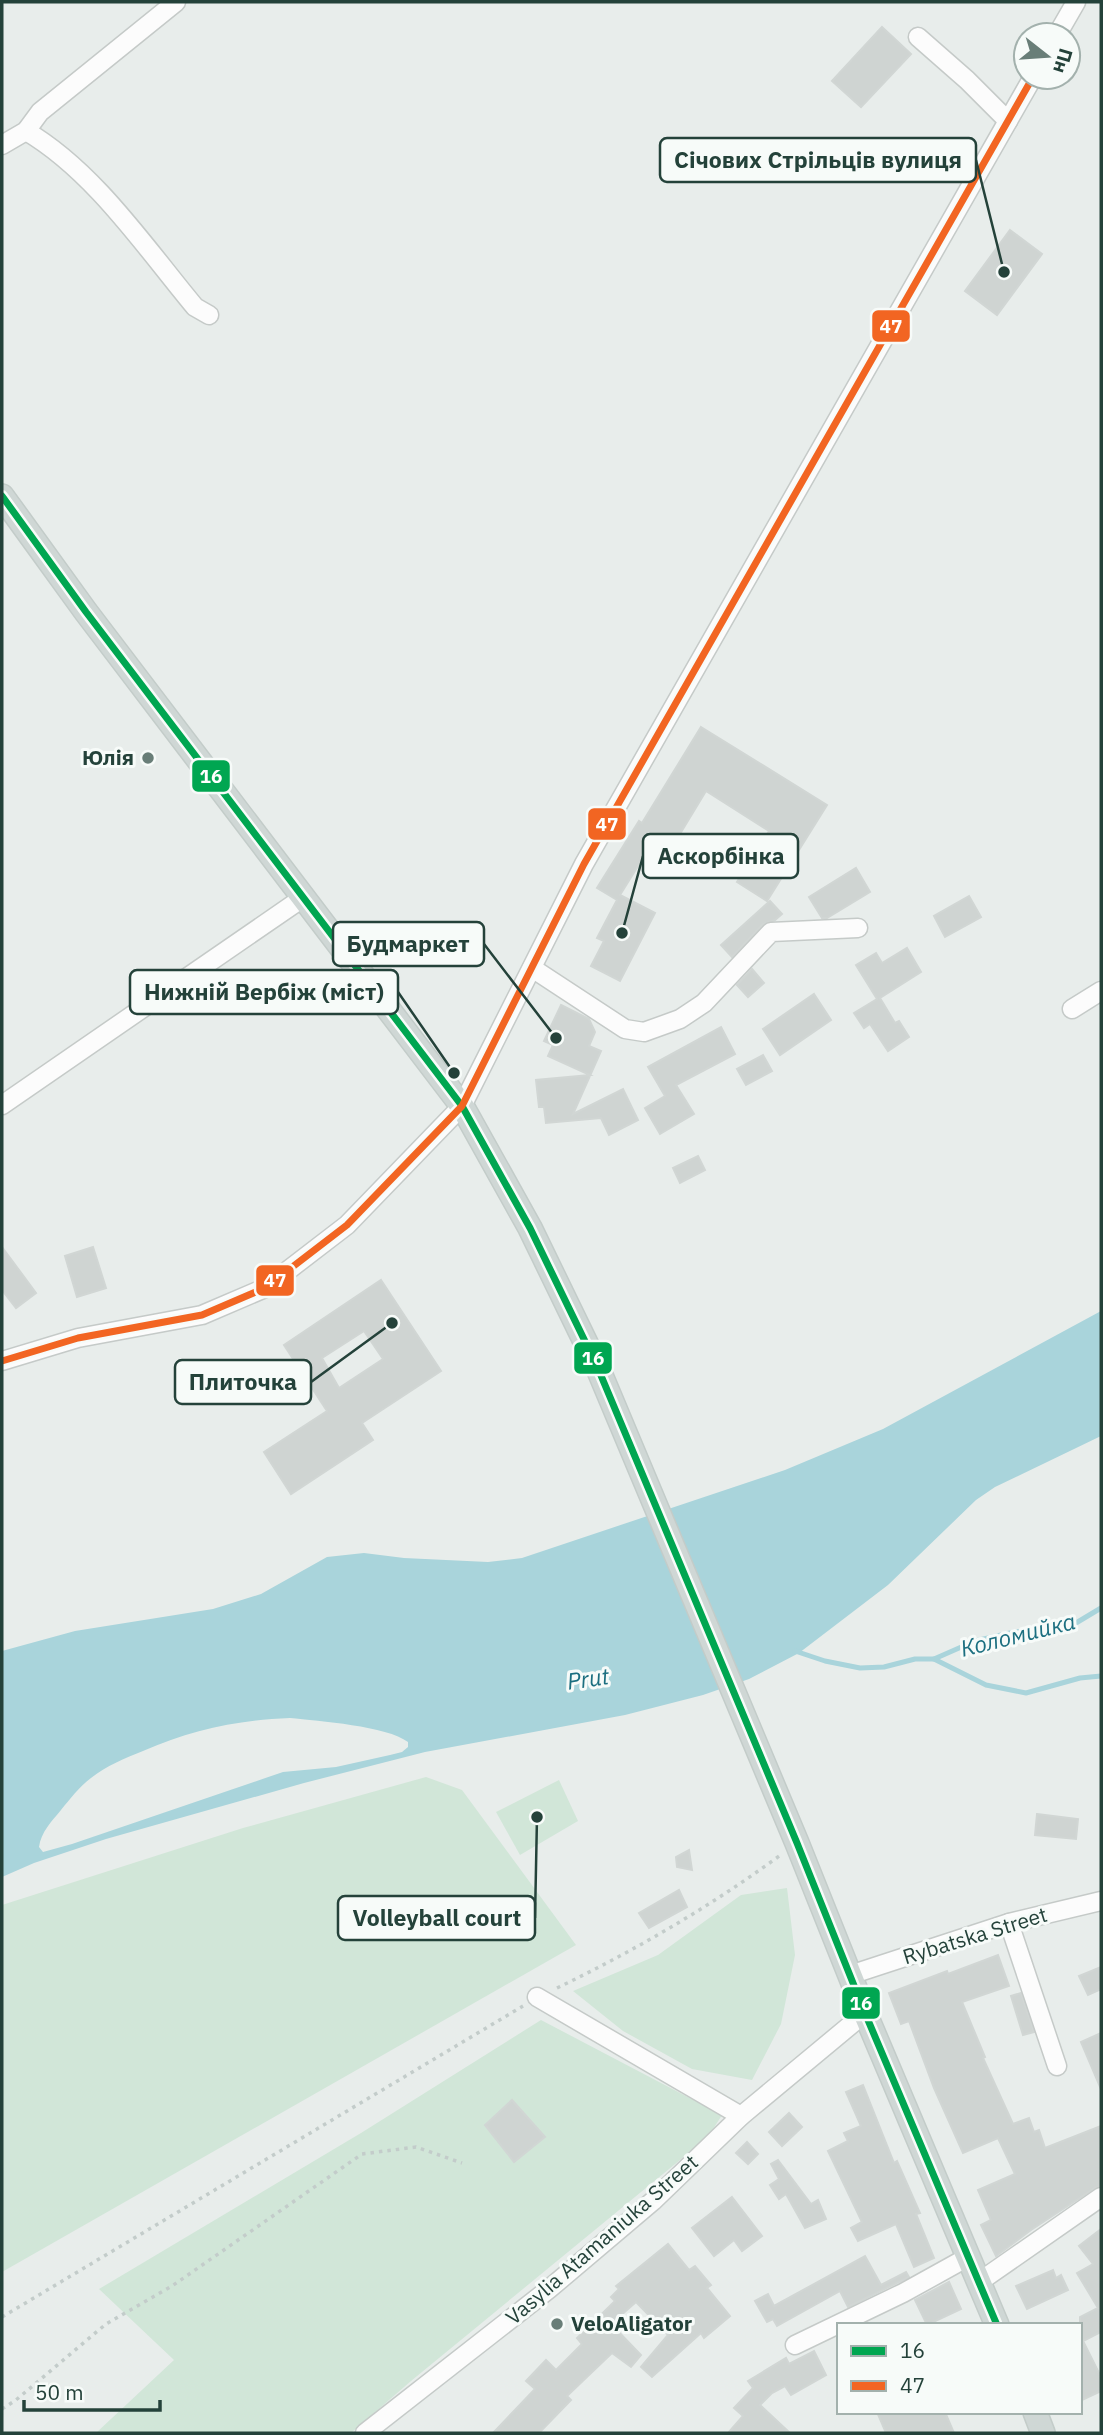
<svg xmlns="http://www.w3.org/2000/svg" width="1103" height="2435" font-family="'IBM Plex Sans',sans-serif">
  <rect width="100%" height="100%" fill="#e8edeb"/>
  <!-- green -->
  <g fill="#d1e6d8">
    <path d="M 426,1777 L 462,1790 L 576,1945 L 2,2272 L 2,1905 L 243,1828 Z"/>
    <path d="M 559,1780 L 578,1821 L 520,1855 L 496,1812 Z"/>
    <path d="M 787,1888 L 795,1955 L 781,2024 L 752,2080 L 692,2069 L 623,2031 L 573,1991 L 658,1955 L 741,1895 Z"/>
    <path d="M 541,2020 L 722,2115 L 708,2137 L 411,2381 L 351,2433 L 96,2433 L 174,2360 L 99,2289 L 361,2133 Z"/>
  </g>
  <!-- water -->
  <path fill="#a9d4db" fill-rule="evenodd" d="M 1101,1311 L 1101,1436 L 995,1487 L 976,1500 L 888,1585 L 799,1653 L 749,1679 L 703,1695 L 625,1715 L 425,1752 L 304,1783 L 106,1839 L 34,1863 L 2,1877 L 2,1651 L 75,1631 L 213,1609 L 261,1594 L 327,1557 L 364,1553 L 404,1558 L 488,1562 L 522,1558 L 785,1470 L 883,1429 ZM 290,1718 C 319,1721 387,1726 408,1742 L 408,1747 L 402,1752 L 390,1755 L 336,1767 L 283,1772 L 72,1844 L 43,1852 L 39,1847 C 41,1832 52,1821 61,1810 C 70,1799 79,1787 91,1778 C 106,1766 125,1758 143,1751 C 191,1730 238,1720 290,1718 Z"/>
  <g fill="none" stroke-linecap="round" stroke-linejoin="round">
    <!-- stream -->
    <g stroke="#a9d4db" stroke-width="5">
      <path d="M 795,1651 L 825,1661 L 860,1668 L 884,1667 L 915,1659 L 934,1659 L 986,1685 L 1026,1693 L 1080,1678 L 1101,1676"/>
      <path d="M 934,1659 L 975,1641 L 1014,1632 L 1049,1629 L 1076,1623 L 1101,1608"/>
    </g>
  </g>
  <!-- building -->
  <g fill="#cfd4d2" stroke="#d1d6d4" stroke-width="2" fill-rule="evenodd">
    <path d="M 882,27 L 911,54 L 861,107 L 832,81 Z"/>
    <path d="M 1010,230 L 1042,254 L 997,315 L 965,291 Z"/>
    <path d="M 701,727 L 827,805 L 767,901 L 737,882 L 769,831 L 706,791 L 672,847 L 656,837 L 620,895 L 655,913 L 620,981 L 591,966 L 604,941 L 597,938 L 617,900 L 597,888 L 639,821 L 642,823 Z"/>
    <path d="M 856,868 L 870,892 L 827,918 L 822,918 L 809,897 Z"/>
    <path d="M 969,896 L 981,917 L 945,937 L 934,916 Z"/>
    <path d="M 770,901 L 782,914 L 775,920 L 763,924 L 732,957 L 721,945 Z"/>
    <path d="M 907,948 L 921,972 L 880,998 L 895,1023 L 899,1021 L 909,1037 L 888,1051 L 870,1024 L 864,1028 L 854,1013 L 877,999 L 856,965 L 876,953 L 882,963 Z"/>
    <path d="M 752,969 L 764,983 L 748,997 L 737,985 Z"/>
    <path d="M 814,994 L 831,1020 L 780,1055 L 763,1029 Z"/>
    <path d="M 561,1005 L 589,1019 L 595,1032 L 589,1046 L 601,1051 L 573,1114 L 623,1089 L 638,1120 L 609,1135 L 601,1118 L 546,1123 L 544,1107 L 539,1107 L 536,1080 L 590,1075 L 548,1056 L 553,1045 L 544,1041 Z"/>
    <path d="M 721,1027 L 735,1054 L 676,1085 L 694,1114 L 660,1134 L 645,1108 L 665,1096 L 648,1067 Z"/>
    <path d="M 763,1055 L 772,1071 L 746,1085 L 737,1069 Z"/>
    <path d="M 698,1156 L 705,1170 L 680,1183 L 673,1168 Z"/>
    <path d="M 2,1247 L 36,1293 L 16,1308 L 2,1290 Z"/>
    <path d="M 93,1247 L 106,1288 L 77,1297 L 65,1256 Z"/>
    <path d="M 381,1280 L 441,1371 L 362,1423 L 373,1440 L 291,1494 L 264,1452 L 327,1411 L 284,1345 ZM 364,1331 L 383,1359 L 339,1388 L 322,1358 Z"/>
    <path d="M 1037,1814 L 1078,1819 L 1076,1839 L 1035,1835 Z"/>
    <path d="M 689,1850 L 692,1870 L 677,1867 L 676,1857 Z"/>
    <path d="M 679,1890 L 687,1907 L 649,1928 L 639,1913 Z"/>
    <path d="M 998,1955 L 1009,1986 L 962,2002 L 985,2057 L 983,2058 L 1013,2124 L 1029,2118 L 1034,2132 L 1039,2130 L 1045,2148 L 1101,2126 L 1101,2186 L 1095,2188 L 1031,2230 L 996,2256 L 981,2225 L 991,2220 L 978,2190 L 1015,2174 L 998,2138 L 963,2153 L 934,2088 L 909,2021 L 901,2024 L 889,1993 L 947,1971 L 948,1974 Z"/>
    <path d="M 1101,1967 L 1101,1989 L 1088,1995 L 1079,1976 Z"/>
    <path d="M 1021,1993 L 1034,2032 L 1023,2035 L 1011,1996 Z"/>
    <path d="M 1101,2033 L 1101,2089 L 1081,2042 Z"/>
    <path d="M 863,2085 L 894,2163 L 897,2161 L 920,2213 L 916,2214 L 934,2258 L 914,2267 L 896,2224 L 858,2241 L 851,2228 L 862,2222 L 828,2151 L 848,2141 L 844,2133 L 861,2126 L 846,2092 Z"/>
    <path d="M 512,2100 L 545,2137 L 514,2162 L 485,2125 Z"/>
    <path d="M 789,2113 L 802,2127 L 782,2146 L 769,2132 Z"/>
    <path d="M 747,2142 L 758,2154 L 748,2164 L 736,2153 Z"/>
    <path d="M 778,2160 L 811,2204 L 818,2200 L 826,2219 L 805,2228 L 786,2194 L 779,2199 L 770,2185 L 779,2179 L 771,2164 Z"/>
    <path d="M 732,2197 L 762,2236 L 742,2251 L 734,2240 L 714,2256 L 692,2228 Z"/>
    <path d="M 1101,2229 L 1101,2332 L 1083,2341 L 1101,2377 L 1101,2391 L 1080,2401 L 1080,2317 L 1098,2308 L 1077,2273 L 1093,2264 L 1079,2246 Z"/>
    <path d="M 668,2244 L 689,2270 L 695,2266 L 711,2285 L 707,2288 L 730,2316 L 704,2338 L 701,2333 L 652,2377 L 641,2367 L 668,2335 L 636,2302 L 611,2324 L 641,2355 L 631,2367 L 612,2353 L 567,2396 L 571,2400 L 539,2433 L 493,2433 L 535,2389 L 526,2381 L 546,2360 L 556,2370 L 582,2344 L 577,2338 L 615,2301 L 611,2297 L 619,2289 L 616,2286 Z"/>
    <path d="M 865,2256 L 881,2285 L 906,2272 L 909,2277 L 848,2307 L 840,2291 L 777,2326 L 773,2319 L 767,2322 L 755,2301 L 768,2294 L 774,2306 Z"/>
    <path d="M 1053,2270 L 1056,2278 L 1061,2275 L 1068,2290 L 1027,2309 L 1016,2286 Z"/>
    <path d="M 949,2282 L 961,2309 L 927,2325 L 915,2300 Z"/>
    <path d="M 814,2351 L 826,2375 L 791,2395 L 785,2386 L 772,2393 L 760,2405 L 790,2433 L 728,2433 L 743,2416 L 734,2408 L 753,2388 L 748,2381 L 786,2358 L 789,2364 Z"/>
    <path d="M 877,2412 L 945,2412 L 954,2433 L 886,2433 Z"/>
  </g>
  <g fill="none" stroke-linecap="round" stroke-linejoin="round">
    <defs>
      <g id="minor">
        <path d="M 1057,35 L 1076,2"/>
        <path d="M 918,37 L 967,80 L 1008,121"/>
        <path d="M 26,131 C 94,171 145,247 195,307 L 209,315"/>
        <path d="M 2,145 L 26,131 L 40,112 L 176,2"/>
        <path d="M 532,968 L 625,1029 L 644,1032 L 680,1019 L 704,1003 L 771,932 L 858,928"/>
        <path d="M 1072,1009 L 1101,991"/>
        <path d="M 2,1105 L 304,897"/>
        <path d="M 2,1361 L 78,1338 L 202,1315 L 265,1288 L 347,1225 L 462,1106 L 584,864 L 1033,77"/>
        <path d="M 1009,1923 L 1057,2066"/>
        <path d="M 850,1975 L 1009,1923 L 1101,1901"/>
        <path d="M 537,1997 L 741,2116"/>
        <path d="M 979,2282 L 1101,2197"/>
        <path d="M 795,2345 L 903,2293 L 968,2257"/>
        <path d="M 365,2433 L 549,2289 L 653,2201 L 741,2116 L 865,2013"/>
      </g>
      <g id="major">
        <path d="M 2,496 L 86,612 L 462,1106 L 530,1228 L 597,1366 L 797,1843 L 865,2013 L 997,2325"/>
        <path d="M 1035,2412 L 1043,2433"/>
      </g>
    </defs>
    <!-- minor casing -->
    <use href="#minor" stroke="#c5cac8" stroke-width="21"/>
    <!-- major casing -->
    <use href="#major" stroke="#c3ccc9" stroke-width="26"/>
    <!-- path -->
    <g stroke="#c3ccca" stroke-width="3.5" stroke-dasharray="3.5 5" stroke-linecap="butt">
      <path d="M 557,1988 C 636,1950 711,1906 782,1854"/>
      <path d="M 2,2317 L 523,2006"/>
      <path d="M 2,2409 L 16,2400 L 106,2324 L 172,2286 L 362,2154 L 416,2147 L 462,2163"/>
    </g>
    <!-- minor -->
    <use href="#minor" stroke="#fcfcfc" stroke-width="18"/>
    <!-- major -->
    <use href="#major" stroke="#cfd7d5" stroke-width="23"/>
    <defs>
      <path id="bus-1" d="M 2,496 L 86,612 L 462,1106 L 530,1228 L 597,1366 L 797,1843 L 865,2013 L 997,2325"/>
      <path id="bus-2" d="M 2,1361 L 78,1338 L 202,1315 L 265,1288 L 347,1225 L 462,1106 L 584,864 L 1033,77"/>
    </defs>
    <!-- bus-1 casing -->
    <use href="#bus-1" stroke="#f7fbf9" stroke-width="12"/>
    <!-- bus-2 casing -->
    <use href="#bus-2" stroke="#f7fbf9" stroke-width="12"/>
    <!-- bus-1 -->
    <use href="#bus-1" stroke="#00a651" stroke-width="7"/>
    <!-- bus-2 -->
    <use href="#bus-2" stroke="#f26522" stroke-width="7"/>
  </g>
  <!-- markers -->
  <g fill="#697e78" stroke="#f7fbf9" stroke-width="2.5">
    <circle cx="148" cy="758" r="7"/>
    <circle cx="557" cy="2324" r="7"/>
  </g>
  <g text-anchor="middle" stroke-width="6" stroke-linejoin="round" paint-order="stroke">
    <!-- poi labels -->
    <g font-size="21" font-weight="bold" fill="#24423a" stroke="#f7fbf9" text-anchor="end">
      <text x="134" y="765">Юлія</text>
      <text x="571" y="2331" text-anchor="start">VeloAligator</text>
    </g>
    <!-- street labels -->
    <g font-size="21" fill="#24423a" stroke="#f7fbf9">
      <text transform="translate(975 1936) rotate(-17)" y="7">Rybatska Street</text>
      <text transform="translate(602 2240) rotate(-41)" y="7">Vasylia Atamaniuka Street</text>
    </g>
    <!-- water labels -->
    <g font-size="23" font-style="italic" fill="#1c6f80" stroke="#f7fbf9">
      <text transform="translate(1018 1635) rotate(-14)" y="8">Коломийка</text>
      <text transform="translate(588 1679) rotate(-8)" y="8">Prut</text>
    </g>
  </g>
  <!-- callouts -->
  <path fill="none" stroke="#24423a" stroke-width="2.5" d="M1004 272L976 160M622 933L643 856M556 1038L484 944M454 1073L398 992M392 1323L311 1382M537 1817L535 1918"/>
  <g fill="#24423a" stroke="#f7fbf9" stroke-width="2.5">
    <circle cx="1004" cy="272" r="7"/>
    <circle cx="622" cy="933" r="7"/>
    <circle cx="556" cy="1038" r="7"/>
    <circle cx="454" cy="1073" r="7"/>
    <circle cx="392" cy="1323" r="7"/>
    <circle cx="537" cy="1817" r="7"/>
  </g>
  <g fill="#f7fbf9" stroke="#24423a" stroke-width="2.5">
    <rect x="660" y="138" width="316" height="44" rx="7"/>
    <rect x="643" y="834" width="155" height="44" rx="7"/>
    <rect x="333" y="922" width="151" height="44" rx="7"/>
    <rect x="130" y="970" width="268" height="44" rx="7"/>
    <rect x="175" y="1360" width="136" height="44" rx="7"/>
    <rect x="338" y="1896" width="197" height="44" rx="7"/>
  </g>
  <g font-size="23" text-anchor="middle" font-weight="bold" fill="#24423a">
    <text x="818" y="168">Січових Стрільців вулиця</text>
    <text x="721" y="864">Аскорбінка</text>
    <text x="408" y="952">Будмаркет</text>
    <text x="264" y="1000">Нижній Вербіж (міст)</text>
    <text x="243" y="1390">Плиточка</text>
    <text x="437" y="1926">Volleyball court</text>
  </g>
  <g stroke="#f7fbf9" stroke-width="2.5">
    <rect x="871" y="309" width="40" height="34" rx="7" fill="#f26522"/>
    <rect x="191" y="759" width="40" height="34" rx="7" fill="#00a651"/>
    <rect x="587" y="807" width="40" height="34" rx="7" fill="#f26522"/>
    <rect x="255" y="1264" width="40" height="33" rx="7" fill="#f26522"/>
    <rect x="573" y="1341" width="40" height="34" rx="7" fill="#00a651"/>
    <rect x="841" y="1986" width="40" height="34" rx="7" fill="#00a651"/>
  </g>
  <g font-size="19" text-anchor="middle" font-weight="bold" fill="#fff">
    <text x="891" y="333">47</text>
    <text x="211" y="783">16</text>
    <text x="607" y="831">47</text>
    <text x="275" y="1287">47</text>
    <text x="593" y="1365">16</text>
    <text x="861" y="2010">16</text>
  </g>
  <!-- border -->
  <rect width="1103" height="2435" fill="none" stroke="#24423a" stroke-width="7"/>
  <!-- legend -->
  <rect x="837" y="2323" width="245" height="91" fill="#f7fbf9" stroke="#a3b1ad" stroke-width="2"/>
  <rect x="851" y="2346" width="35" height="10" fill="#00a651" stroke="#a3b1ad" stroke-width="2"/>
  <text x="900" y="2358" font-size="21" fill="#24423a">16</text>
  <rect x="851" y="2381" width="35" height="10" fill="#f26522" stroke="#a3b1ad" stroke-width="2"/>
  <text x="900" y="2393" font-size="21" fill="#24423a">47</text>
  <!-- north arrow -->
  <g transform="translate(1047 56) rotate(107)"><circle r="33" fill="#f7fbf9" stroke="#a3b1ad" stroke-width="2"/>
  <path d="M0-5L12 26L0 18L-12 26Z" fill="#697e78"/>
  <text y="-10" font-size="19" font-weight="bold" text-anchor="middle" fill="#24423a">Пн</text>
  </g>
  <!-- scale -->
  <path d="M24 2400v10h136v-10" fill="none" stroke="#24423a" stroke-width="3.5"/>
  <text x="35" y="2400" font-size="21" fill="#24423a" stroke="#f7fbf9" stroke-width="5" paint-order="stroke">50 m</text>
</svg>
